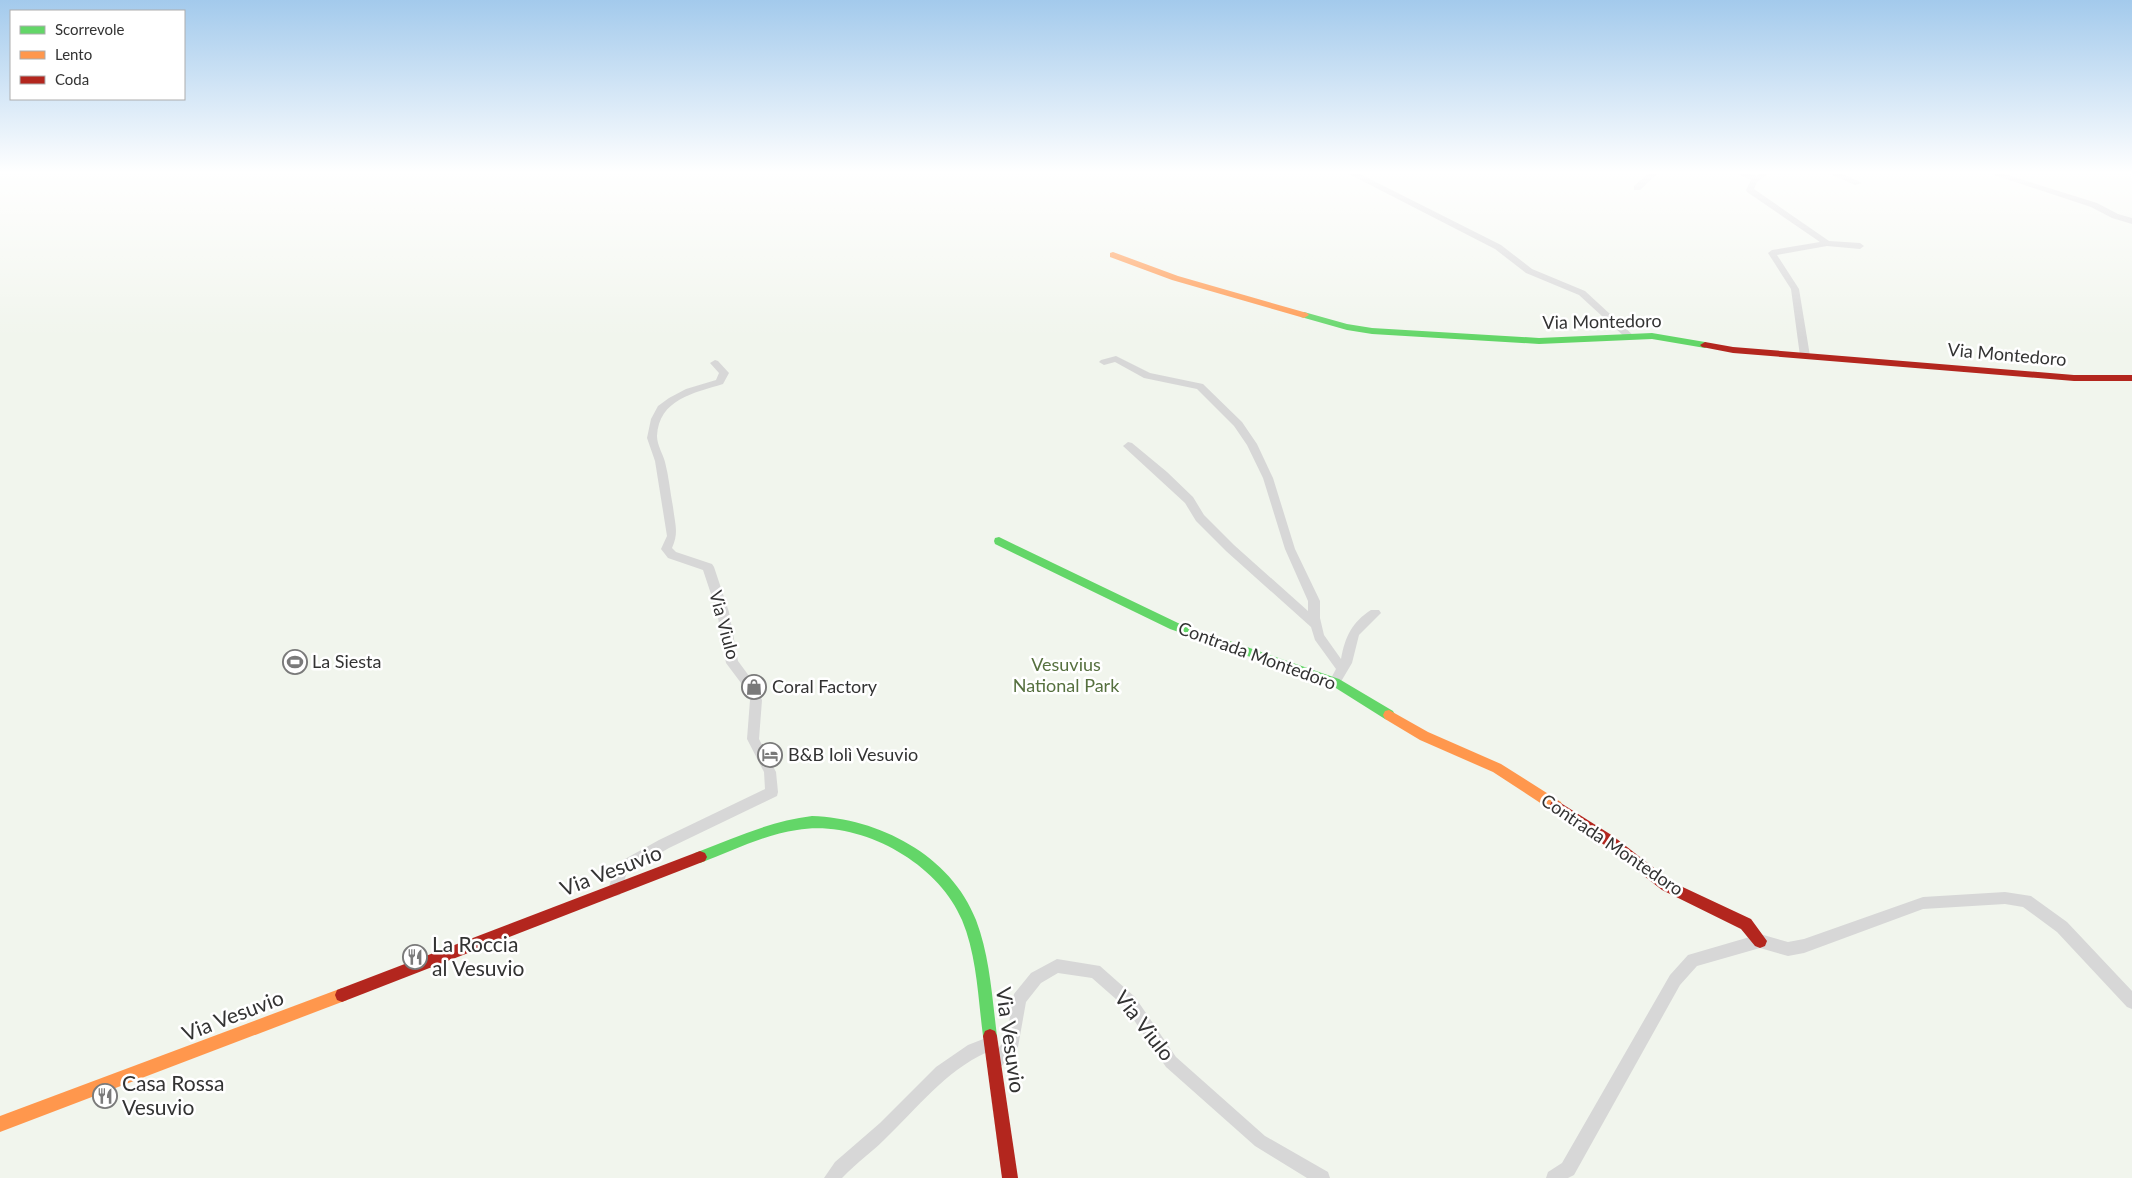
<svg xmlns="http://www.w3.org/2000/svg" width="2132" height="1178" font-family="Lato,sans-serif">
  <rect width="100%" height="100%" fill="#fff"/>
  <!-- green -->
  <rect fill="#f1f5ed" x="0" y="173" width="2132" height="1005"/>
  <g fill="none" stroke-linecap="round" stroke-linejoin="round">
    <!-- street -->
    <g fill="#d7d7d7" fill-rule="evenodd">
      <path d="M 1347,173 L 1358,173 L 1501,245 L 1532,269 L 1585,291 L 1635,337 L 1633,339 L 1627,339 L 1579,295 L 1526,273 L 1495,249 Z"/>
      <path d="M 1649,173 L 1658,173 L 1640,190 L 1634,190 L 1634,186 Z"/>
      <path d="M 1736,173 L 1748,173 L 1756,176 L 1760,173 L 1770,173 L 1757,182 L 1754,189 L 1829,241 L 1860,243 L 1864,246 L 1860,249 L 1827,246 L 1777,255 L 1799,289 L 1810,356 L 1808,358 L 1802,358 L 1800,356 L 1791,289 L 1768,253 L 1772,250 L 1820,242 L 1747,192 L 1746,190 L 1751,180 Z"/>
      <path d="M 1828,173 L 1840,173 L 1862,183 L 1855,185 Z"/>
      <path d="M 1988,173 L 2001,173 L 2097,203 L 2118,214 L 2132,218 L 2132,224 L 2112,218 L 2091,207 Z"/>
      <path d="M 1116,356 L 1150,373 L 1203,384 L 1242,422 L 1257,444 L 1273,478 L 1295,549 L 1320,601 L 1320,618 L 1324,635 L 1341,659 C 1345,637 1352,622 1371,610 L 1379,610 L 1381,613 L 1359,635 L 1352,663 L 1339,685 L 1335,687 L 1331,685 L 1329,682 L 1336,669 L 1315,640 L 1311,627 L 1226,551 L 1196,521 L 1185,503 L 1123,446 L 1128,442 L 1132,443 L 1167,472 L 1193,497 L 1204,515 L 1234,545 L 1308,611 L 1308,601 L 1285,549 L 1263,478 L 1247,445 L 1234,426 L 1197,389 L 1144,378 L 1115,362 L 1104,365 L 1099,362 L 1101,360 Z"/>
      <path d="M 715,360 L 718,361 L 729,373 L 723,384 C 694,393 659,399 657,436 C 657,445 663,454 665,462 C 669,477 670,492 673,507 C 675,524 679,533 672,548 L 676,552 L 712,564 L 714,567 L 729,612 L 738,661 L 752,680 L 762,700 L 759,739 L 776,772 L 778,792 L 777,796 L 669,848 L 627,872 L 620,895 L 615,896 L 610,895 L 608,890 L 616,864 L 659,840 L 765,789 L 764,772 L 747,739 L 750,700 L 744,687 L 726,663 L 717,612 L 703,570 L 668,558 L 661,549 L 667,536 L 655,461 L 647,438 L 651,419 L 658,406 L 669,398 L 686,389 L 716,380 L 719,373 L 710,363 Z"/>
      <path d="M 2005,892 L 2031,896 L 2067,922 L 2132,991 L 2132,1009 L 2127,1007 L 2057,932 L 2023,907 L 2005,904 L 1923,909 L 1804,953 L 1788,956 L 1760,948 L 1697,966 L 1680,985 L 1574,1175 L 1568,1178 L 1546,1178 L 1548,1172 L 1562,1163 L 1670,975 L 1688,955 L 1760,934 L 1788,942 L 1804,939 L 1923,897 Z"/>
      <path d="M 1057,959 L 1100,966 L 1135,997 L 1176,1057 L 1265,1136 L 1328,1172 L 1330,1178 L 1307,1178 L 1255,1146 L 1166,1067 L 1125,1007 L 1092,978 L 1058,973 L 1041,983 L 1026,1002 L 1018,1047 L 999,1069 L 994,1071 L 989,1069 L 987,1064 L 989,1059 L 1006,1039 L 1014,994 L 1031,973 Z"/>
      <path d="M 991,1036 L 996,1038 L 998,1043 L 996,1048 C 948,1068 926,1099 890,1134 C 875,1150 857,1162 842,1178 L 824,1178 L 835,1162 L 880,1123 L 936,1067 L 968,1045 Z"/>
    </g>
    <!-- fast -->
    <g fill="#63d668" fill-rule="evenodd">
      <path d="M 1304,312 L 1347,324 L 1372,328 L 1539,338 L 1652,333 L 1705,342 L 1710,345 L 1705,348 L 1652,339 L 1539,344 L 1372,334 L 1347,330 L 1301,317 L 1299,315 Z"/>
      <path d="M 999,537 L 1178,623 L 1339,679 L 1393,711 L 1395,715 L 1393,719 L 1389,720 L 1385,719 L 1331,685 L 1170,629 L 995,544 L 994,541 L 995,538 Z"/>
      <path d="M 812,816 C 878,818 951,855 976,920 C 990,957 992,997 997,1036 L 995,1041 L 990,1043 L 985,1041 L 983,1036 C 978,998 977,956 962,920 C 938,862 859,819 797,830 C 763,835 732,851 700,863 L 695,861 L 693,857 L 695,853 C 734,838 771,821 812,816 Z"/>
    </g>
    <!-- slow -->
    <g fill="#ff974d" fill-rule="evenodd">
      <path d="M 1113,252 L 1178,276 L 1307,313 L 1309,315 L 1304,318 L 1172,280 L 1110,257 L 1110,253 Z"/>
      <path d="M 1389,710 L 1428,732 L 1501,764 L 1561,802 L 1562,806 L 1561,810 L 1556,812 L 1551,810 L 1493,772 L 1420,740 L 1385,719 L 1383,715 L 1385,711 Z"/>
      <path d="M 342,988 L 347,990 L 349,995 L 347,1000 L 0,1132 L 0,1116 Z"/>
    </g>
    <!-- jam -->
    <g fill="#b3261e" fill-rule="evenodd">
      <path d="M 1705,342 L 1733,347 L 2074,375 L 2132,375 L 2132,381 L 2074,381 L 1733,353 L 1702,347 L 1700,345 Z"/>
      <path d="M 1556,800 L 1613,836 L 1672,882 L 1751,919 L 1767,941 L 1765,946 L 1760,948 L 1755,946 L 1741,929 L 1662,890 L 1603,844 L 1551,810 L 1550,806 L 1551,802 Z"/>
      <path d="M 700,851 L 705,853 L 707,857 L 705,861 L 342,1002 L 337,1000 L 335,995 L 337,990 L 342,988 Z"/>
      <path d="M 990,1029 L 995,1031 L 997,1036 L 1018,1178 L 1002,1178 L 983,1036 L 985,1031 Z"/>
    </g>
  </g>
  <!-- sky -->
  <linearGradient id="sky" x2="0" y2="1"><stop stop-color="#a3caec"/><stop offset="0.51" stop-color="#fff"/><stop offset="1" stop-color="#fff" stop-opacity="0"/></linearGradient>
  <rect width="2132" height="338" fill="url(#sky)"/>
  <!-- icons -->
  <defs>
    <symbol id="stadium-ring" viewBox="-11 -11 22 22"><circle r="9.5" fill="#fff" stroke="#7a7a7a" stroke-width="1.5"/><path d="M0-5a6.5 5 0 1 0 0 10a6.5 5 0 1 0 0-10ZM-3.5-1.8h7v3.6h-7Z" fill="#7a7a7a"/></symbol>
    <symbol id="shop-ring" viewBox="-11 -11 22 22"><circle r="9.5" fill="#fff" stroke="#7a7a7a" stroke-width="1.5"/><path d="M-5-2.5h2.3a2.7 3.5 0 0 1 5.4 0H5L5.5 6h-11ZM-1.5-2.5h3a1.5 2.3 0 0 0-3 0Z" fill="#7a7a7a"/></symbol>
    <symbol id="hotel-ring" viewBox="-11 -11 22 22"><circle r="9.5" fill="#fff" stroke="#7a7a7a" stroke-width="1.5"/><path d="M-6-4.5h1.5V1H6V5H4.5V3h-9V5H-6ZM-4 0a1.8 1.8 0 1 1 3.6 0ZM.5 0V-2.5h3Q6-2.5 6 0Z" fill="#7a7a7a"/></symbol>
    <symbol id="restaurant-ring" viewBox="-11 -11 22 22"><circle r="9.5" fill="#fff" stroke="#7a7a7a" stroke-width="1.5"/><path d="M-5-6h1v4h1v-4h1v4h1v-4h1v5L-1.5 .5V6h-2V.5L-5-1ZM5-6V6H3V1.5H1.5Q1.5-4 5-6Z" fill="#7a7a7a"/></symbol>
  </defs>
  <g fill-rule="evenodd">
    <use href="#stadium-ring" x="281" y="648" width="28" height="28"/>
    <use href="#shop-ring" x="740" y="673" width="28" height="28"/>
    <use href="#hotel-ring" x="756" y="741" width="28" height="28"/>
    <use href="#restaurant-ring" x="401" y="943" width="28" height="28"/>
    <use href="#restaurant-ring" x="91" y="1082" width="28" height="28"/>
  </g>
  <g text-anchor="middle" stroke-width="5" stroke-linejoin="round" paint-order="stroke">
    <!-- street labels -->
    <g font-size="18" fill="#333" stroke="#fff">
      <text transform="translate(1602 322) rotate(-1)" y="6">Via Montedoro</text>
      <text transform="translate(2007 355) rotate(5)" y="6">Via Montedoro</text>
      <text transform="translate(724 625) rotate(75)" y="6">Via Viulo</text>
      <text transform="translate(1257 656) rotate(20)" y="6">Contrada Montedoro</text>
      <text transform="translate(1612 845) rotate(34)" y="6">Contrada Montedoro</text>
    </g>
    <!-- poi labels -->
    <g font-size="18" fill="#333" stroke="#fff" text-anchor="start">
      <text x="312" y="668">La Siesta</text>
      <text x="772" y="693">Coral Factory</text>
      <text x="788" y="761">B&amp;B Iolì Vesuvio</text>
    </g>
    <!-- park labels -->
    <g font-size="18" fill="#56703f" stroke="#fff">
      <text x="1066" y="671">Vesuvius<tspan x="1066" dy="21">National Park</tspan></text>
    </g>
    <!-- near-street labels -->
    <g font-size="21" fill="#333" stroke="#fff">
      <text transform="translate(611 871) rotate(-21)" y="7">Via Vesuvio</text>
      <text transform="translate(233 1016) rotate(-21)" y="7">Via Vesuvio</text>
      <text transform="translate(1144 1026) rotate(52)" y="7">Via Viulo</text>
      <text transform="translate(1010 1040) rotate(82)" y="7">Via Vesuvio</text>
    </g>
    <!-- near-poi labels -->
    <g font-size="21" fill="#333" stroke="#fff" text-anchor="start">
      <text x="432" y="952">La Roccia<tspan x="432" dy="24">al Vesuvio</tspan></text>
      <text x="122" y="1091">Casa Rossa<tspan x="122" dy="24">Vesuvio</tspan></text>
    </g>
  </g>
  <!-- legend -->
  <rect x="10" y="10" width="175" height="90" fill="#ffffff" stroke="#adadad"/>
  <rect x="20" y="26" width="25" height="8" fill="#63d668" stroke="#adadad"/>
  <text x="55" y="35" font-size="15" fill="#333333">Scorrevole</text>
  <rect x="20" y="51" width="25" height="8" fill="#ff974d" stroke="#adadad"/>
  <text x="55" y="60" font-size="15" fill="#333333">Lento</text>
  <rect x="20" y="76" width="25" height="8" fill="#b3261e" stroke="#adadad"/>
  <text x="55" y="85" font-size="15" fill="#333333">Coda</text>
</svg>
